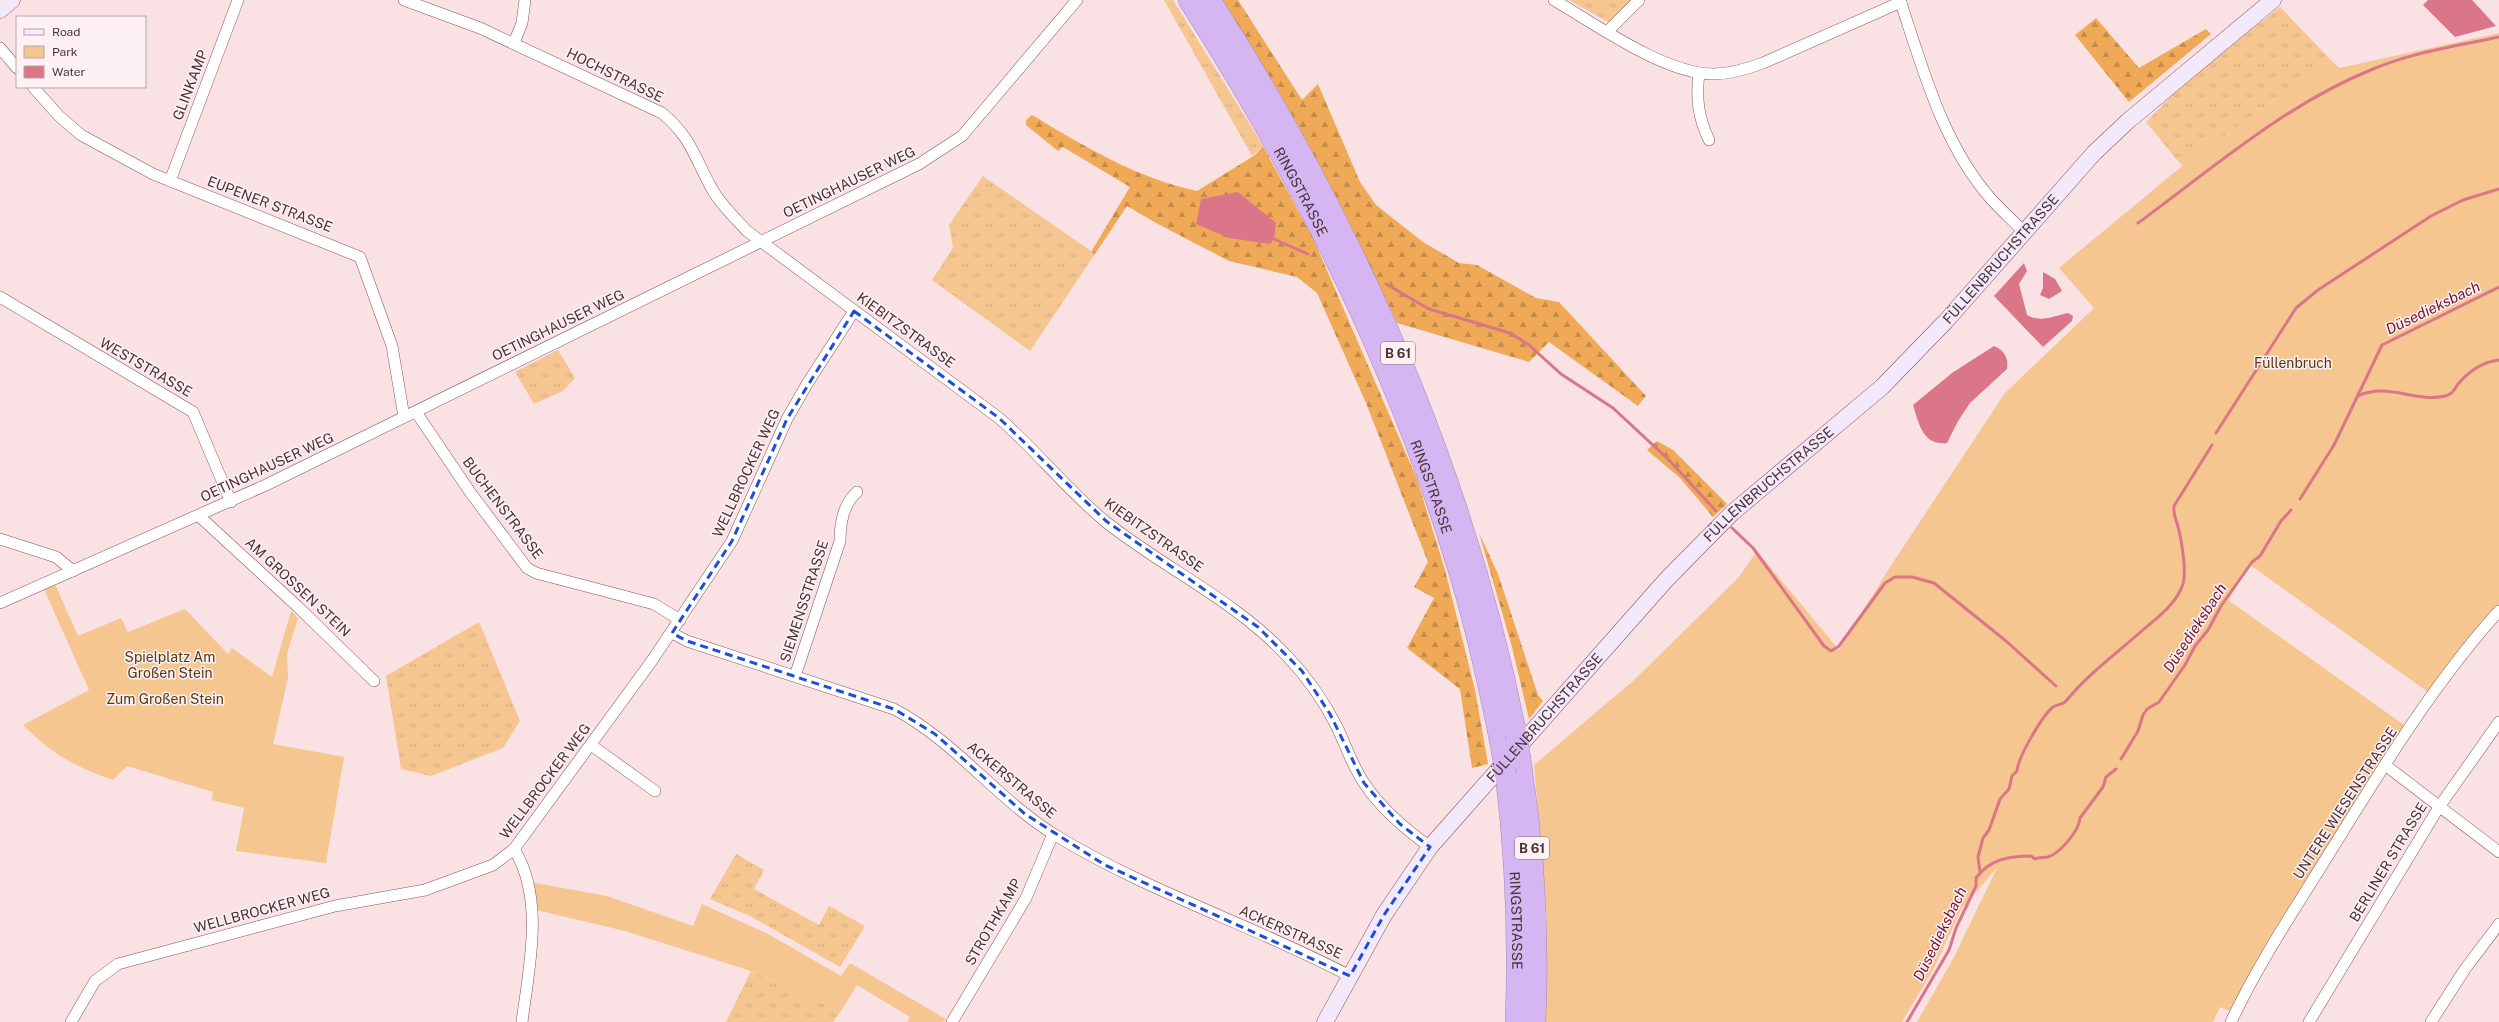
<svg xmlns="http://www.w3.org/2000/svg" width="2499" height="1022" font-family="'Public Sans',sans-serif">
  <defs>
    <pattern id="grass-tufts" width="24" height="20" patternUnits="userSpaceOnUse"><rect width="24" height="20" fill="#f6c690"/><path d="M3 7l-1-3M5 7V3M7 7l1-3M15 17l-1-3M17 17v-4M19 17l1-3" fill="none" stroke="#d4ab7d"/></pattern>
    <pattern id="forest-firs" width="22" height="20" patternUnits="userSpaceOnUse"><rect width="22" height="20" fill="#f0aa57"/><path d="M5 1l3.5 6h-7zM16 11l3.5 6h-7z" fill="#c48b49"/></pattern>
  </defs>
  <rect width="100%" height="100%" fill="#f9e1e4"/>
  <!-- grass -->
  <g fill="url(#grass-tufts)">
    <path d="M 1164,0 L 1173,0 L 1263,146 L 1252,156 Z"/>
    <path d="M 1569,0 L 1633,0 L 1610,23 Z"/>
    <path d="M 2280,7 L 2331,60 L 2182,166 L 2146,122 L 2189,78 Z"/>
    <path d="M 983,176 L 1095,254 L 1030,351 L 932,280 L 953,248 L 949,225 Z"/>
    <path d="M 558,350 L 575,378 L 563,391 L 534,404 L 515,372 Z"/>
    <path d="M 479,622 L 520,721 L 503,748 L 431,776 L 401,769 L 386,676 Z"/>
    <path d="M 736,854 L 764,870 L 754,889 L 819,925 L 829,906 L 865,926 L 840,967 L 750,916 L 710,899 Z"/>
    <path d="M 751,971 L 841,1011 L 833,1022 L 726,1022 Z"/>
  </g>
  <!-- forest -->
  <g fill="url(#forest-firs)">
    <path d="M 1220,0 L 1238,0 L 1302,100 L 1318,84 L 1360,182 L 1376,205 L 1423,242 L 1459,263 L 1477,265 L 1536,298 L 1559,302 L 1646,396 L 1638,406 L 1549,342 L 1529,362 L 1397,323 L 1344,213 L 1291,114 Z"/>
    <path d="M 2096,18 L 2139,68 L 2206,29 L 2211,34 L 2129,102 L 2075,35 Z"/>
    <path d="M 1032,115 C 1084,146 1136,178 1197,191 L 1255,155 L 1263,146 L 1313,238 L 1417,479 L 1445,570 L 1475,690 L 1488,764 L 1472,768 L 1460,689 L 1407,648 L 1434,598 L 1414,587 L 1428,562 L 1366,403 L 1317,293 L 1297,277 L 1229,261 L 1156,223 L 1127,206 L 1095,254 L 1091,252 L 1130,187 L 1063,147 L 1058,151 L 1026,125 L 1026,120 Z"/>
    <path d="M 1657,441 L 1673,450 L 1727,504 L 1713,517 L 1680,478 L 1647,450 Z"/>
    <path d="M 1479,533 L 1498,574 L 1538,695 L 1543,701 L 1529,719 L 1512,647 Z"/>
  </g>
  <!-- green -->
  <g fill="#f6c690">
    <path d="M 2499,33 L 2499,607 L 2428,692 L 2250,565 L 2228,600 L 2407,727 L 2232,1012 L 2220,1007 L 2213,1022 L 1917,1022 L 1954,957 L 1997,868 L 1962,908 L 1933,970 L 1902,1022 L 1544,1022 L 1547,916 L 1534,765 L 1633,681 L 1738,578 L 1757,551 L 1839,650 L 1890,567 L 2005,393 L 2094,308 L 2059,268 L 2182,166 L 2331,60 L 2339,68 Z"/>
    <path d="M 54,582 L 78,636 L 121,618 L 128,632 L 185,609 L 228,654 L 232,648 L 272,677 L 291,611 L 298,618 L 287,654 L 288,678 L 273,744 L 344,757 L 326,863 L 236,851 L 244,808 L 212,800 L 213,792 L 127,766 L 113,780 C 74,766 53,755 23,725 L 89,690 L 43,587 Z"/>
    <path d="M 530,882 L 607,896 L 693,926 L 702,904 L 770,935 L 841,976 L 850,963 L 946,1019 L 944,1022 L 907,1022 L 910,1017 L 857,985 L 841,1011 L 751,971 L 625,931 L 536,910 Z"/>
  </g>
  <!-- water -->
  <g fill="#db7588">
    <path d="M 2428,0 L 2472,0 L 2496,26 L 2455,37 L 2423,5 Z"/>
    <path d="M 1238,192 L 1276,223 L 1274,239 L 1270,244 L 1229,238 L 1196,224 L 1201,199 Z"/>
    <path d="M 2024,263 L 2027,271 L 2019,284 L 2027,315 C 2040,323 2054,316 2068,313 L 2073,316 L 2072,321 L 2043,347 L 1994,296 Z"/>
    <path d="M 2043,272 L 2055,279 L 2062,291 L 2049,299 L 2040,295 L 2043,288 Z"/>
    <path d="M 1994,346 C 2004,350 2009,358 2007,369 L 1970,403 L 1958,421 L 1947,443 C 1923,446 1919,424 1913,405 L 1952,373 Z"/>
  </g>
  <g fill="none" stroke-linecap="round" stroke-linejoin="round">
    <!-- stream -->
    <g stroke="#db7588" stroke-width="3">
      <path d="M 2138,223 C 2213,168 2286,104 2373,69 C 2413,52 2457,46 2499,37"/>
      <path d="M 1274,239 L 1308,254"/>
      <path d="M 1386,284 L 1429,309 L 1510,333 L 1529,345 L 1561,374 L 1613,408 L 1669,460 L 1716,511"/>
      <path d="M 2358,396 C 2388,382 2415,403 2445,396 C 2453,394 2454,390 2458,384 C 2469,371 2482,362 2499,360"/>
      <path d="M 2216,433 L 2296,308 L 2318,290 L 2431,216 L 2463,200 L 2499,189"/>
      <path d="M 2300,499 L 2334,445 L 2382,345 L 2499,287"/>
      <path d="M 1732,528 L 1753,548 L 1824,646 L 1831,651 L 1839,646 L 1885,583 L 1895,577 L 1912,577 L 1934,583 L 2006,641 L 2056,686"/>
      <path d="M 2121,759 L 2138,731 L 2143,715 L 2147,709 L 2159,702 L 2185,665 L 2195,646 L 2208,630 L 2221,606 L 2252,562 L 2260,556 L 2281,521 L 2291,510"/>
      <path d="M 1980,872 L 1978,857 L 1983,838 L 1989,830 L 2000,799 L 2009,789 L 2012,776 L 2017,771 C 2018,757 2042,716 2053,707 C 2057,704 2063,705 2066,701 C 2088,674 2117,653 2144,629 C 2158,617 2177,603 2183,584 C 2187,570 2181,537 2177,523 C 2175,517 2173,514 2174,506 L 2212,445"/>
      <path d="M 1907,1022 L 1949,950 L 1956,928 L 1976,886 L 1976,878 C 1990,859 2009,856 2031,856 L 2035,859 C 2039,857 2043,858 2048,857 C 2060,853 2079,831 2080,818 L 2103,787 L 2106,777 L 2116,769"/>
    </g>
    <defs>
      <g id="street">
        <path d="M 404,0 L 480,28 L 662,113 C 692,138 694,157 712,189 C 721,205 735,218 747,231 L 999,418 C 1037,451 1067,490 1106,522 C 1165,569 1235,600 1287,656 C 1307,677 1324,701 1337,727 C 1346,746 1352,765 1364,783 C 1381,809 1405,829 1430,847"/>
        <path d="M 1554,0 C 1595,24 1665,74 1713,74 C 1731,74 1747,69 1763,63 L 1901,2"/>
        <path d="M 1900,0 C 1923,69 1942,143 1991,199 C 2001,210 2013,221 2023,231"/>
        <path d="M 1608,31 L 1639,0"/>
        <path d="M 514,43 L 522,23 L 525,0"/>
        <path d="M 0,48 L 17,68"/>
        <path d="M 1699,73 C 1696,98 1698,117 1709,140"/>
        <path d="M 33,87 L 59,116 L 81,135 L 153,174 L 360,257 L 392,346 L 404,417"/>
        <path d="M 170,181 L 238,0"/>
        <path d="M 0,297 L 193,412 L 231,502"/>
        <path d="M 416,412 L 470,492 L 527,568 L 536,573 L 654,604 L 680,620"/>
        <path d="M 199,516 L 297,606 L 374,681"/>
        <path d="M 0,539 L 56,557 L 73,571"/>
        <path d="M 0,603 L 266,485 L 919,164 L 962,136 L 1077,0"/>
        <path d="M 672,633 L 687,641 L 894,709 C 955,741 997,799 1055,835 C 1150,893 1253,925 1350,976"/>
        <path d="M 795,676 L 840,541 C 840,523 843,504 857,492"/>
        <path d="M 591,745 L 655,791"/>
        <path d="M 2385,765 L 2499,852"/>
        <path d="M 514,849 C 545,899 529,967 522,1022"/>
        <path d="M 71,1022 L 95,981 L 118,964 L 335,906 L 425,890 L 493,865 L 514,849 L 651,662 L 732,541 L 787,419 L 807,384 L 854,311"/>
        <path d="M 952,1022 L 1026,898 L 1053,834"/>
        <path d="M 2231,1022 C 2259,962 2297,906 2332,849 C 2381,770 2436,680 2499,611"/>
        <path d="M 2309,1022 L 2439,807 L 2499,722"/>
        <path d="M 2431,1022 L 2465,969 L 2499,924"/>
      </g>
      <g id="secondary">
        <path d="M 0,10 L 12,0"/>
        <path id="s1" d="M 1325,1022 L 1384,915 L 1430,847 L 1666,580 L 1732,513 L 1882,387 L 1946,321 L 2094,153 L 2128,121 L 2273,0"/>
      </g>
      <g id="highway">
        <path id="s2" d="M 1189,0 C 1299,172 1392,355 1453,551 C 1474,616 1489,683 1502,750"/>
        <path d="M 1210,0 C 1354,225 1464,472 1516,734"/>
        <path d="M 1520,759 C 1534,847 1539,933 1535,1022"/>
        <path id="s3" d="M 1506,775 C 1516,857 1519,939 1516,1022"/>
      </g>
    </defs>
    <!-- street casing -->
    <use href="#street" stroke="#86535c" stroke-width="12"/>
    <!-- secondary casing -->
    <use href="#secondary" stroke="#86535c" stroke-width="17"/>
    <!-- highway casing -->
    <use href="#highway" stroke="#a588b0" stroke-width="22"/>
    <!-- street -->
    <use href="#street" stroke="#fff" stroke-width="11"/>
    <!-- secondary -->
    <use href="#secondary" stroke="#f3e9fb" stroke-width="16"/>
    <!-- highway -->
    <use href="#highway" stroke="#d6b6f2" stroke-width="21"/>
    <defs>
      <g id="highway-bridge">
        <path d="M 1516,734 L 1520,759"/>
        <path d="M 1502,750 L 1506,775"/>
      </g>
    </defs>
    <!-- highway-bridge casing -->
    <use href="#highway-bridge" stroke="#a588b0" stroke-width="22" stroke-linecap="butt"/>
    <!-- highway-bridge -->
    <use href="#highway-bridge" stroke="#d6b6f2" stroke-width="21"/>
  </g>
  <!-- marked area -->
  <path fill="none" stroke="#1d4ed8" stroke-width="3" stroke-dasharray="8 5" stroke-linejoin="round" d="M 854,311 L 999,418 L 1106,521 L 1258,627 L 1302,671 L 1330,714 L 1364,783 L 1400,824 L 1430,847 L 1384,915 L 1350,976 L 1105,865 L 1025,814 L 935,734 L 894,709 L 687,641 L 672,633 L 732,541 L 787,419 Z"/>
  <g text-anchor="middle" stroke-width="3" stroke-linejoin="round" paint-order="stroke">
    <!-- shield labels -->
    <g fill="#fef1f3" stroke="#7f6b6e" stroke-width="1">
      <rect x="1381" y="342" width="34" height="22" rx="3"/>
      <rect x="1515" y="837" width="34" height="22" rx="3"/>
    </g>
    <g font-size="13" font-weight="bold" fill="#493235">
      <text x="1398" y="358">B 61</text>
      <text x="1532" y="853">B 61</text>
    </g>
    <!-- street labels -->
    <g font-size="14" fill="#493235" stroke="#fef1f3">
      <text transform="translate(615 75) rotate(26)" y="5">HOCHSTRASSE</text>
      <text transform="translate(190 85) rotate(-69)" y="5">GLINKAMP</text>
      <text transform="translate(849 182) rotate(-26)" y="5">OETINGHAUSER WEG</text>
      <text dy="5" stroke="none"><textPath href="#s2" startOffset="222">RINGSTRASSE</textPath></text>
      <text transform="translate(270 204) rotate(21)" y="5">EUPENER STRASSE</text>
      <text dy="5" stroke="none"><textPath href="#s1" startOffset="1025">FÜLLENBRUCHSTRASSE</textPath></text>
      <text transform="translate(558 325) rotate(-26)" y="5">OETINGHAUSER WEG</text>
      <text transform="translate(906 330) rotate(36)" y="5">KIEBITZSTRASSE</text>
      <text transform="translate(146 367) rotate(30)" y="5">WESTSTRASSE</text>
      <text transform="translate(267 467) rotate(-25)" y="5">OETINGHAUSER WEG</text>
      <text transform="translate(746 473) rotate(-65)" y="5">WELLBROCKER WEG</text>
      <text dy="5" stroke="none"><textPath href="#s1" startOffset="701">FÜLLENBRUCHSTRASSE</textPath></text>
      <text dy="5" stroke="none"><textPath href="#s2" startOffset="545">RINGSTRASSE</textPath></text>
      <text transform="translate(503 508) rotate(53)" y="5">BUCHENSTRASSE</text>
      <text transform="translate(1154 535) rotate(35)" y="5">KIEBITZSTRASSE</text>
      <text transform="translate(298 587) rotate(43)" y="5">AM GROSSEN STEIN</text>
      <text transform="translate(804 601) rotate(-72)" y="5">SIEMENSSTRASSE</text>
      <text dy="5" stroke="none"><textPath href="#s1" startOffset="377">FÜLLENBRUCHSTRASSE</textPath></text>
      <text transform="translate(1012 780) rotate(40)" y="5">ACKERSTRASSE</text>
      <text transform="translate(545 781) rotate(-53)" y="5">WELLBROCKER WEG</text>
      <text transform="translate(2345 803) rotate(-57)" y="5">UNTERE WIESENSTRASSE</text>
      <text transform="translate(2388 862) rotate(-59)" y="5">BERLINER STRASSE</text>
      <text transform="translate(262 910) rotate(-15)" y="5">WELLBROCKER WEG</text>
      <text dy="5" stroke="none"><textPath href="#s3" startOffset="146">RINGSTRASSE</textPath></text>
      <text transform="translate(993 922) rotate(-60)" y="5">STROTHKAMP</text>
      <text transform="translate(1291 932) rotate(24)" y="5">ACKERSTRASSE</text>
    </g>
    <!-- park labels -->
    <g font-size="14" fill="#543815" stroke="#fef1f3">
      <text x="2293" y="368">Füllenbruch</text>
      <text x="170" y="662">Spielplatz Am<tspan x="170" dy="16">Großen Stein</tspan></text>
      <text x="165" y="704">Zum Großen Stein</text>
    </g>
    <!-- water labels -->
    <g font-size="15" font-style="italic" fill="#711430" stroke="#fef1f3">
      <text transform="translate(2433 308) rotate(-26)" y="5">Düsedieksbach</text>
      <text transform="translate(2195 628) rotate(-57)" y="5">Düsedieksbach</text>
      <text transform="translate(1940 934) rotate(-64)" y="5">Düsedieksbach</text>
    </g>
  </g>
  <!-- legend -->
  <rect x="16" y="16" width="130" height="72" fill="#fef1f3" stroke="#b6a5a7"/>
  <rect x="24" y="29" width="20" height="6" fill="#f3e9fb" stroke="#b6a5a7"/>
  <text x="52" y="36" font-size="12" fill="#493235">Road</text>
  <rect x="24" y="46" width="20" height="12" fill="#f6c690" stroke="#b6a5a7"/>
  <text x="52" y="56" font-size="12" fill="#493235">Park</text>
  <rect x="24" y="66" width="20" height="12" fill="#db7588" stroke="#b6a5a7"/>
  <text x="52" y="76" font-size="12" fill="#493235">Water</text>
</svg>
